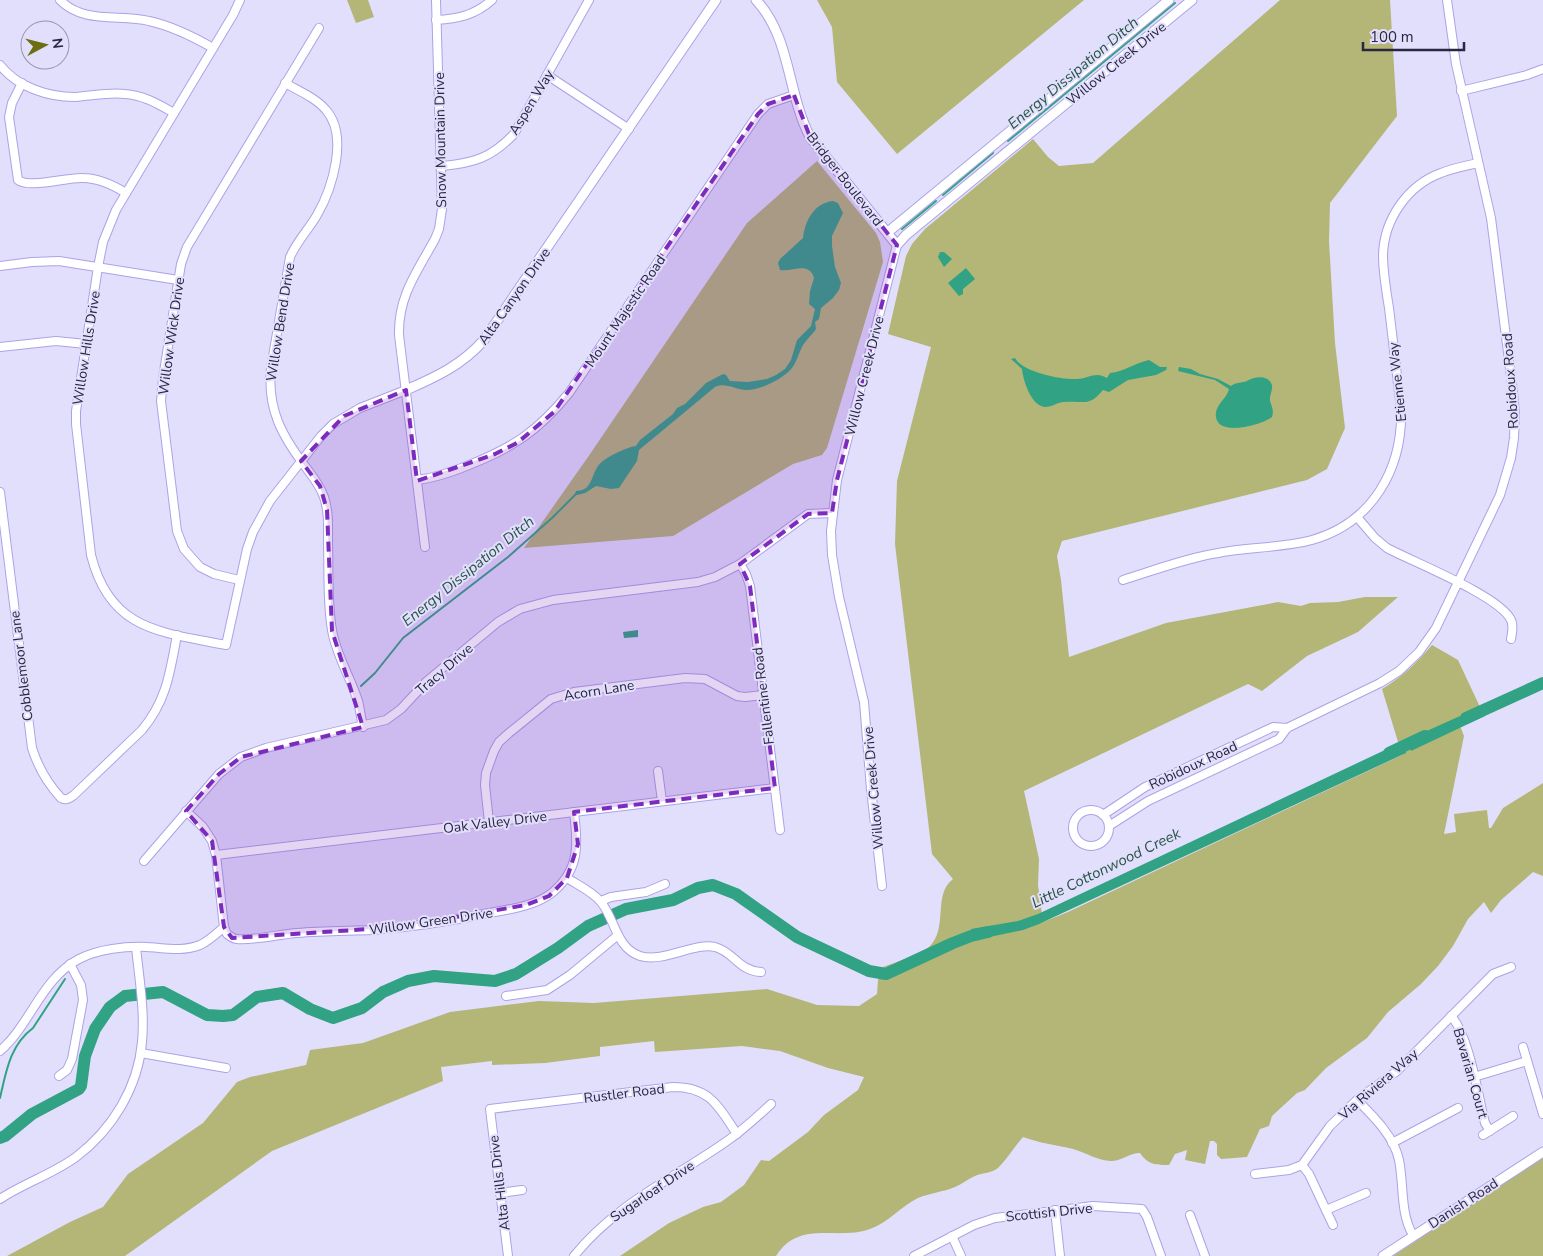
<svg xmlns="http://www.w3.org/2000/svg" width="1543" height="1256" font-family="'Nunito Sans',sans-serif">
  <rect width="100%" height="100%" fill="#e2dffc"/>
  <!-- green -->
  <g fill="#b3b677">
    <path d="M 347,0 L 368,0 L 374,17 L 356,23 Z"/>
    <path d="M 817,0 L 1084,0 L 897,154 L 837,82 L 832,27 Z"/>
    <path d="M 1280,0 L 1390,0 L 1397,116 L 1330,203 L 1329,241 L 1335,343 L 1345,428 L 1327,469 L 1307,480 L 1062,541 L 1057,556 L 1061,580 L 1069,657 L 1166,623 L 1278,602 L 1301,606 L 1310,603 L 1338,602 L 1365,597 L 1398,597 L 1358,632 L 1307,656 L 1262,691 L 1248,684 L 1024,791 L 1039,859 L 1038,885 L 1043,922 L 1068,912 L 1402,755 L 1382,689 C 1403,676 1416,664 1432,645 L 1458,660 L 1480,707 L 1457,718 L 1464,736 L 1444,834 L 1456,832 L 1454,814 L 1487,810 L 1489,828 L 1491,828 L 1503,808 L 1543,783 L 1543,876 L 1533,872 L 1501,900 L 1491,913 L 1484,902 L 1468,919 L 1453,946 L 1438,966 L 1421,984 L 1388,1012 L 1367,1038 L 1326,1068 L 1305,1090 L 1297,1093 L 1272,1116 L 1269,1126 L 1260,1129 L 1247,1157 L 1221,1159 L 1217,1155 L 1217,1144 L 1214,1141 L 1210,1141 L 1205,1164 L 1185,1160 L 1187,1150 L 1175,1154 L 1169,1165 C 1156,1165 1148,1165 1140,1153 C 1129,1153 1122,1161 1111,1161 C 1098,1161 1085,1152 1073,1149 C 1056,1145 1039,1143 1023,1137 C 1015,1146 1008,1158 999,1167 C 992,1174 983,1172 975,1176 C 968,1179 962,1184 955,1187 C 943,1192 930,1193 918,1198 C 901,1206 888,1223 870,1229 C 835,1241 800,1219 776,1256 L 620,1256 L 669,1223 L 703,1207 L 721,1202 L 744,1185 L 761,1160 L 769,1161 L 808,1132 L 824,1115 L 858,1090 L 864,1077 L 828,1068 L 780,1051 L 742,1046 L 655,1052 L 654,1041 L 600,1047 L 600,1056 L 545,1063 L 492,1065 L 492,1061 L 441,1067 L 443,1081 L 272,1151 L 125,1256 L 7,1256 L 70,1222 L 103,1207 L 128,1174 L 203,1123 L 237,1082 L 250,1077 L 306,1065 L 310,1050 L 363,1043 L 450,1012 L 539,1001 L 594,1003 L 767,989 L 817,1005 L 859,1006 L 877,994 L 878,980 L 883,967 C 894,963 921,954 929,947 C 949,928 932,895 953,879 L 932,854 L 895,544 L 897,481 L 931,347 L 888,334 L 906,256 L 912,244 L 925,229 L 1033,139 L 1048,157 L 1059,166 L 1093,163 Z"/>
    <path d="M 817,161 L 876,233 L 880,242 L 883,262 L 827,448 L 822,455 L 793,464 L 673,536 L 524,548 L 588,457 L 747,223 Z"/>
    <path d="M 1543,1157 L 1543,1256 L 1393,1256 Z"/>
  </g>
  <!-- water -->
  <g fill="#31a283">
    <path d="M 833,201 L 838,203 L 843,213 L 832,236 L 832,246 L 835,267 L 841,283 L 839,290 L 833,298 L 821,308 L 819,319 L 815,322 L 816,329 C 812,335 805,341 802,347 C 798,355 797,361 792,368 C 783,379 759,391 745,390 C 734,389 725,382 715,387 L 639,450 L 637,461 L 619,488 L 611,489 L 596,486 L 585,493 L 577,495 L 575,494 L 576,491 C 592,491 591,476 598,466 C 603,458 627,447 636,446 L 640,440 L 673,414 L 677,408 L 685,404 L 706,383 L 723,374 L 726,375 L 730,381 L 748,382 L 767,379 L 776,375 L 785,369 L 791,360 L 797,340 L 811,326 L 815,309 L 809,304 L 810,291 L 814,278 C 809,261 793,272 780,270 L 778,263 L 780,259 L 803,238 C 805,221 814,203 833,201 Z"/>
    <path d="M 940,252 L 944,252 L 952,259 L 944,267 L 938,257 Z"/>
    <path d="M 966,268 L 975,279 L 963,289 L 963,294 L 959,296 L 948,283 Z"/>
    <path d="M 1015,358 C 1022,372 1063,380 1077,379 C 1090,378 1096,371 1107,378 L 1110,373 C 1124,372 1134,363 1149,360 L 1160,367 L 1167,367 L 1166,370 L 1156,375 L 1128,380 L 1109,392 L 1103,390 C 1088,408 1083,400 1064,402 C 1058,402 1052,407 1045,407 C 1031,406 1023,380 1022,369 L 1011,359 Z"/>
    <path d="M 1179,367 L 1191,369 L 1200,374 L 1218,379 L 1231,386 C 1236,382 1242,383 1247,381 C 1254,377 1268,374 1272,385 C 1273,391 1269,395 1270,401 C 1272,407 1274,410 1272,417 C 1262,425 1218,437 1216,417 C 1214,405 1227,399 1229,389 L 1215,380 L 1178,371 Z"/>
    <path d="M 638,630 L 638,637 L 624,638 L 623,632 Z"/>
    <path d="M 1480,707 L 1485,716 L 1411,751 L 1409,739 Z"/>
    <path d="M 1404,741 L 1406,753 L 1039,924 L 1023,930 L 975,940 L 971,929 L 1018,921 L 1038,914 Z"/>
  </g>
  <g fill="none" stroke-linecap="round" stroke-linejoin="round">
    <!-- stream -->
    <g stroke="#31a283" stroke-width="2">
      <path d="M 1008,141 L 1175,3"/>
      <path d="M 943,195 L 993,153"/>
      <path d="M 902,229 L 936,201"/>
      <path d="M 361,686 L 375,673 L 403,638 L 508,557 L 552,518 L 576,494"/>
      <path d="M 0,1098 C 6,1072 10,1045 33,1028 L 65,979"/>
    </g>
    <!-- river -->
    <g stroke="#31a283" stroke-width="12">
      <path d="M 1466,718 L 1543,683"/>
      <path d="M 1389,753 L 1425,736"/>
      <path d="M 0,1138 L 5,1136 L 32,1114 L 79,1089 L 81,1086 L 85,1056 L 95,1029 L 110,1007 L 125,996 L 163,992 L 207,1015 L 223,1016 L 233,1015 L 257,997 L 283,993 L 310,1009 L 333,1018 L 362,1008 L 383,992 L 408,981 L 434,976 L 495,981 L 516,974 L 558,948 L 588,926 L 626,909 L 673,900 L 698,888 L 713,885 L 736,894 L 797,937 L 869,971 L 886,974 L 953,943 L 971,936 L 988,932"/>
    </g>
    <defs>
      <g id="minor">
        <path d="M 60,0 C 83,24 120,14 149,21 C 172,26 192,36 213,48"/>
        <path d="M 240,0 L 233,15 L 116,210 L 103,242 L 98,267 L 76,411 L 76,424 L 91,555 C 110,631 161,632 226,645 L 247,549 L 253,532 L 270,501 L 321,436 L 333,424 L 360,408 L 406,390"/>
        <path d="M 436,20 C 458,19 475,15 492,0"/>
        <path d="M 0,65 C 17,87 48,97 75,97 C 92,96 108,92 125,94 C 143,95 158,104 174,113"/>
        <path d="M 547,75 L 629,129"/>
        <path d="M 22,83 L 12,103 L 9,117 L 18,180 C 30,189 66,177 83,178 C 98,178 113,185 126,193"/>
        <path d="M 285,83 C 299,91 316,98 326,110 C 349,136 332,189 317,215 C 309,229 297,241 290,257 L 271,368 C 267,410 282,436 307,469 C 314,478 320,486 324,497 C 329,512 328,527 328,543 C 329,571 327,601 332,630 C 336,655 350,676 358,701 C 360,709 361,718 363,727"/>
        <path d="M 1461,91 L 1527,75 L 1543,69"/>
        <path d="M 442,166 C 474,163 491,158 514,134 L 589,0"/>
        <path d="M 0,266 L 32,262 L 59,261 L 178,280"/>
        <path d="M 0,347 L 56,341 L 86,344"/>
        <path d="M 417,480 C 436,478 452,472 469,465 C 514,447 538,431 569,393 L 758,114 L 768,104 L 794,95"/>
        <path d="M 0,492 L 32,748 C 38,767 47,783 61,798 C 66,801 70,798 74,795 L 142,730 C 167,700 170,672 177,635"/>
        <path d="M 1357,517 L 1375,538 L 1387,548 C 1413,562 1500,596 1511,620 C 1514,626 1512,633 1511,639"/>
        <path d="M 425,547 L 399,335 C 398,296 417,272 435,239 L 439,229 L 442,209 L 436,0"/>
        <path d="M 740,564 L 746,574 L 750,586 L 780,830"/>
        <path d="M 239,580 L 214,574 L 200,567 L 184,549 L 177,531 L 161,401 L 163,378 L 181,264 L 187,247 L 319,28"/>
        <path d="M 1123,580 C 1155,570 1186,558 1218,553 C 1249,547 1282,548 1312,540 C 1372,523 1403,469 1401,409 C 1397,376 1393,342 1389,308 C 1386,290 1383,272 1383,255 C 1384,219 1408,185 1441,173 C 1453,168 1465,166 1478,163"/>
        <path d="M 658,771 L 662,801"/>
        <circle cx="1091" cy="828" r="18"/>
        <path d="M 186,811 L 203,827 L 212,841 L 216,855 L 224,927 L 227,934 C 230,936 233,939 237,939 C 251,941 281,934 297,933 C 322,931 348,931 373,930 C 412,927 451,921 489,913 C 511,909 536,906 553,892 C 580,869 578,844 574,812"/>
        <path d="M 1103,815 L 1145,787 L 1273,727 L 1287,728"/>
        <path d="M 489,822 L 485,785 L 486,773 L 494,751 L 499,742 L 509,733 L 551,699 L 574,692 L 685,678 L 705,679 L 737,696 L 745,697 L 763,695"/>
        <path d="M 1109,826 L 1148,801 L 1279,739 L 1287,728 L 1380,683 L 1399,671 L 1419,652 L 1436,628 L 1500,495 L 1511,458 L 1514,438 L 1515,414 L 1513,392 L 1491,218 L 1456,64 L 1447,0"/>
        <path d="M 216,855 L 775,788"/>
        <path d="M 144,861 L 219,774 L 241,757 L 266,748 L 386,720 L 401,709 L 427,681 L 498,622 L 520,609 L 553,600 L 698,582 L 715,577 L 740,564 L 808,514 L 832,513"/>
        <path d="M 567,878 C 578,885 593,892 601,902 C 615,919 616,948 640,956 C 664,963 694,942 715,947 C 734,952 739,971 761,972"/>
        <path d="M 882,886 L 871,789 L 864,702 L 839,597 L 832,555 L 831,531 L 837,480 L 897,245"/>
        <path d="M 601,901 L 611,897 L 646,892 L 665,884"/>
        <path d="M 506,996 L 547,990 L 570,975 L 618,935"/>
        <path d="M 1451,1016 C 1469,1035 1478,1096 1485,1123 L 1490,1131"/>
        <path d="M 1523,1047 L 1543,1114"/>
        <path d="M 0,1051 C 31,1024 41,979 79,959 C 98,949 126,946 147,947 C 165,948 182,952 200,945 C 209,941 217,933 224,927"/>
        <path d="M 141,1053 L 226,1068"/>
        <path d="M 59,1076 L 67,1070 L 72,1059 L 83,1000 L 81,985 L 70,964"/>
        <path d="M 1474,1077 L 1527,1061"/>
        <path d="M 1357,1100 C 1373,1116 1394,1136 1399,1160 C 1404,1184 1400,1214 1413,1235"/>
        <path d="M 1483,1135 L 1513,1116"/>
        <path d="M 1392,1143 L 1458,1108"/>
        <path d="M 1302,1165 L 1309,1174 L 1333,1225"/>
        <path d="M 1255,1174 L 1289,1170 L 1302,1165 L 1330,1126 L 1357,1100 L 1397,1071 L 1493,974 L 1511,967"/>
        <path d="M 500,1193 L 522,1190"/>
        <path d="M 0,1199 C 24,1183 53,1174 76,1157 C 113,1129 138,1087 142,1042 C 145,1010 139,978 136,947"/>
        <path d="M 1055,1210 L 1060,1256"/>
        <path d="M 1326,1210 L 1366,1193"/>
        <path d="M 1190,1215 L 1205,1256"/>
        <path d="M 952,1236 L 961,1256"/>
        <path d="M 508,1256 L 490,1109 L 673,1087 C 710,1087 718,1106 737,1134"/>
        <path d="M 574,1256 C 617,1203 673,1179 727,1141 C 743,1130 757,1117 771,1104"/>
        <path d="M 914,1256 L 974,1225 L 995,1218 L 1093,1206 L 1142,1209 L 1147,1217 L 1161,1256"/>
      </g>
      <g id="tertiary">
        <path d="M 756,0 C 791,37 787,93 810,137 L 897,245 L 906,235 L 1192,0"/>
        <path d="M 888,232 L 1169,0"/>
        <path d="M 406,390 C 436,377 462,365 484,340 L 716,0"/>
        <path d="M 1383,1256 L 1543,1152"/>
      </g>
    </defs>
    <!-- minor casing -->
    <use href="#minor" stroke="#aca2e7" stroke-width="10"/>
    <!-- tertiary casing -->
    <use href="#tertiary" stroke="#aca2e7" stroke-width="11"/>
    <!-- minor -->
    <use href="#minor" stroke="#fff" stroke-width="8"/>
    <!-- tertiary -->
    <use href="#tertiary" stroke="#fff" stroke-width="9"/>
  </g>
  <!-- marked area -->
  <path fill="#7b2cbf" fill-opacity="0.2" stroke="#7b2cbf" stroke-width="4" stroke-dasharray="10 6" stroke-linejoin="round" d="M 794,95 L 810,137 L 897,245 L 837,480 L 832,513 L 808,514 L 740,564 L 750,586 L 775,788 L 574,812 L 578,844 L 567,878 L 549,896 L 526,905 L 400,927 L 232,938 L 224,927 L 212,841 L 186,811 L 219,774 L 241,757 L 363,727 L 332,631 L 327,510 L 320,486 L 301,461 L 344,416 L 406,390 L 417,481 L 495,454 L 517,443 L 554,412 L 758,114 L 768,104 Z"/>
  <g text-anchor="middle" stroke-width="4" stroke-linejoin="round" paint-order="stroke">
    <!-- street labels -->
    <g font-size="14" fill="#2a2541" stroke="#e2dffc">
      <text transform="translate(1116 63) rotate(-39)" y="5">Willow Creek Drive</text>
      <text transform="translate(531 102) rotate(-59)" y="5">Aspen Way</text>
      <text transform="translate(440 140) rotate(-91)" y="5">Snow Mountain Drive</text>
      <text transform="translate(845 179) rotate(52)" y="5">Bridger Boulevard</text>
      <text transform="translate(514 296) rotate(-55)" y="5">Alta Canyon Drive</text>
      <text transform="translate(625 311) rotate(-56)" y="5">Mount Majestic Road</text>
      <text transform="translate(280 322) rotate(-81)" y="5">Willow Bend Drive</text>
      <text transform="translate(171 336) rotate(-82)" y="5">Willow Wick Drive</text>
      <text transform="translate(86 348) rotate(-81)" y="5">Willow Hills Drive</text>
      <text transform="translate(864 376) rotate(-76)" y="5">Willow Creek Drive</text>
      <text transform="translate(1510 381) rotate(-94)" y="5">Robidoux Road</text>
      <text transform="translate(1397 382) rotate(-96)" y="5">Etienne Way</text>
      <text transform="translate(21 666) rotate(-97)" y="5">Cobblemoor Lane</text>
      <text transform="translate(444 669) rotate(-41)" y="5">Tracy Drive</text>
      <text transform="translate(599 690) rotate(-9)" y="5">Acorn Lane</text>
      <text transform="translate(763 696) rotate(-97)" y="5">Fallentine Road</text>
      <text transform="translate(1193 765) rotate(-25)" y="5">Robidoux Road</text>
      <text transform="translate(873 788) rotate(-95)" y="5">Willow Creek Drive</text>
      <text transform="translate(495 822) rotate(-7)" y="5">Oak Valley Drive</text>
      <text transform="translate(431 921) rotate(-8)" y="5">Willow Green Drive</text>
      <text transform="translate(1471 1073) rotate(74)" y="5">Bavarian Court</text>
      <text transform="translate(1378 1084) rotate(-41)" y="5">Via Riviera Way</text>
      <text transform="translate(624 1093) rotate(-7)" y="5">Rustler Road</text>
      <text transform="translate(499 1183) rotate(-97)" y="5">Alta Hills Drive</text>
      <text transform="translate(652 1191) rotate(-34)" y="5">Sugarloaf Drive</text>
      <text transform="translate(1463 1203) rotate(-33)" y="5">Danish Road</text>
      <text transform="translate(1049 1212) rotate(-6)" y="5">Scottish Drive</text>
    </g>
    <!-- water labels -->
    <g font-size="15" font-style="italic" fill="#275446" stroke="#e2dffc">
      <text transform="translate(1073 73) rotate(-40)" y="5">Energy Dissipation Ditch</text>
      <text transform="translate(468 571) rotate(-39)" y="5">Energy Dissipation Ditch</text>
      <text transform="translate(1106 868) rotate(-26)" y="5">Little Cottonwood Creek</text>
    </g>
  </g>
  <!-- north arrow -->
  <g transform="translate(45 45) rotate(83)"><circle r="24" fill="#e2dffc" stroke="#9895b1"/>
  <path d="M0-4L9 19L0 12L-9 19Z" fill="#6c6e10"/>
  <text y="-8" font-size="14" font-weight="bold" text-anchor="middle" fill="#2a2541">N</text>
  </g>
  <!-- scale -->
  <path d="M1363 42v8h101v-8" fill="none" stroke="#2a2541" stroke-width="2.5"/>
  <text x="1370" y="42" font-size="15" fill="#2a2541" stroke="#e2dffc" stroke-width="4" paint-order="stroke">100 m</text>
</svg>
